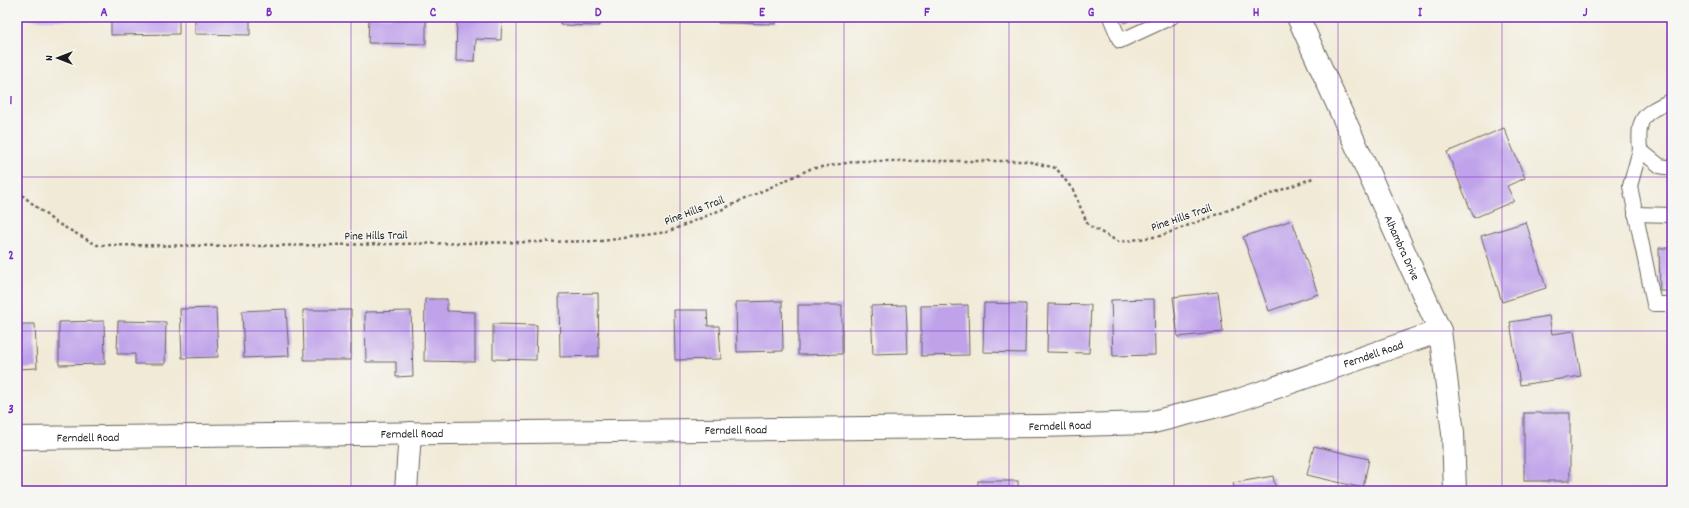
<svg xmlns="http://www.w3.org/2000/svg" width="1689" height="508" font-family="Dekko,sans-serif">
  <rect width="100%" height="100%" fill="#f6f6f2"/>
  <filter id="ink" filterUnits="userSpaceOnUse"><feTurbulence type="fractalNoise" baseFrequency=".025" numOctaves="2"/><feDisplacementMap in="SourceGraphic" scale="8" xChannelSelector="R" yChannelSelector="G"/><feConvolveMatrix kernelMatrix="1 2 1 2 8 2 1 2 1" color-interpolation-filters="sRGB"/></filter>
  <filter id="wash" filterUnits="userSpaceOnUse"><feTurbulence type="fractalNoise" baseFrequency=".012" numOctaves="4" result="noise"/><feDisplacementMap in="SourceGraphic" scale="16" xChannelSelector="R" yChannelSelector="G"/><feGaussianBlur stdDeviation="0.9" result="paint"/><feColorMatrix in="noise" values="0 0 0 0 0 0 0 0 0 0 0 0 0 0 0 0 0 1.4 0 .05"/><feComposite in="paint" operator="in"/></filter>
  <g filter="url(#wash)">
    <rect width="100%" height="100%" fill="#f1ead7"/>
    <g id="blocks">
      <!-- building -->
      <g fill="#bfa2ea">
        <path d="M 26,17 L 90,17 L 90,21 L 26,19 Z"/>
        <path d="M 111,17 L 179,17 L 179,34 L 111,35 Z"/>
        <path d="M 195,17 L 250,17 L 250,35 L 195,34 Z"/>
        <path d="M 369,17 L 426,17 L 426,44 L 368,43 Z"/>
        <path d="M 457,17 L 502,17 L 501,40 L 476,39 L 475,61 L 456,61 Z"/>
        <path d="M 560,17 L 600,17 L 599,26 L 560,25 Z"/>
        <path d="M 652,17 L 689,17 L 689,20 L 652,21 Z"/>
        <path d="M 718,17 L 776,17 L 775,24 L 718,23 Z"/>
        <path d="M 1121,17 L 1137,17 L 1124,23 Z"/>
        <path d="M 1504,128 L 1525,178 L 1507,186 L 1514,201 L 1474,218 L 1447,152 Z"/>
        <path d="M 1292,220 L 1318,294 L 1269,311 L 1243,237 Z"/>
        <path d="M 1526,222 L 1546,288 L 1502,302 L 1481,236 Z"/>
        <path d="M 1659,248 L 1672,248 L 1672,291 L 1660,291 Z"/>
        <path d="M 1218,292 L 1223,332 L 1178,337 L 1173,297 Z"/>
        <path d="M 598,293 L 599,356 L 560,357 L 559,294 Z"/>
        <path d="M 425,299 L 447,299 L 447,311 L 475,312 L 475,362 L 424,361 Z"/>
        <path d="M 1154,299 L 1155,355 L 1113,356 L 1111,300 Z"/>
        <path d="M 782,301 L 783,351 L 737,352 L 736,302 Z"/>
        <path d="M 984,303 L 1026,304 L 1025,353 L 983,352 Z"/>
        <path d="M 1048,304 L 1091,305 L 1089,353 L 1047,352 Z"/>
        <path d="M 798,305 L 842,305 L 842,354 L 798,355 Z"/>
        <path d="M 906,305 L 908,353 L 873,354 L 871,306 Z"/>
        <path d="M 968,305 L 969,355 L 921,356 L 921,306 Z"/>
        <path d="M 216,308 L 218,357 L 182,358 L 180,309 Z"/>
        <path d="M 286,309 L 289,356 L 244,358 L 242,311 Z"/>
        <path d="M 303,310 L 351,310 L 351,360 L 304,360 Z"/>
        <path d="M 674,310 L 707,310 L 708,326 L 719,326 L 721,359 L 675,360 Z"/>
        <path d="M 411,311 L 413,376 L 396,377 L 396,362 L 366,362 L 365,312 Z"/>
        <path d="M 1549,316 L 1552,334 L 1574,331 L 1581,376 L 1520,385 L 1510,322 Z"/>
        <path d="M 104,321 L 105,364 L 59,365 L 59,322 Z"/>
        <path d="M 118,321 L 166,322 L 165,364 L 135,364 L 135,354 L 117,354 Z"/>
        <path d="M 17,324 L 35,324 L 37,368 L 17,369 Z"/>
        <path d="M 493,324 L 537,325 L 536,360 L 493,359 Z"/>
        <rect x="1524" y="413" width="46" height="68"/>
        <path d="M 1314,446 L 1369,459 L 1363,488 L 1307,475 Z"/>
        <path d="M 1273,476 L 1276,491 L 1235,491 L 1233,483 Z"/>
        <rect x="978" y="481" width="40" height="10"/>
      </g>
    </g>
  </g>
  <g filter="url(#ink)">
    <use href="#blocks" fill-opacity="0" stroke="#67645d" stroke-width="1"/>
    <g fill="none" stroke-linecap="round" stroke-linejoin="round">
      <defs>
        <g id="lane">
          <path d="M 1110,17 L 1120,41 L 1172,17"/>
          <path d="M 1672,100 C 1643,114 1637,116 1640,150 L 1660,166 L 1672,168"/>
          <path d="M 1640,150 L 1630,186 L 1654,304 L 1672,304"/>
          <path d="M 1635,214 L 1672,215"/>
        </g>
        <g id="street">
          <path id="s1" d="M 1298,17 L 1440,331 L 1453,433 L 1455,491"/>
          <path id="s2" d="M 17,438 L 1041,426 L 1149,423 L 1233,402 L 1440,331"/>
          <path d="M 406,491 L 410,433"/>
        </g>
      </defs>
      <!-- lane casing -->
      <use href="#lane" stroke="#67645d" stroke-width="16"/>
      <!-- street casing -->
      <use href="#street" stroke="#67645d" stroke-width="24"/>
      <!-- path -->
      <path stroke="#67645d" stroke-width="2.5" stroke-dasharray="3 3" stroke-linecap="butt" d="M 17,191 L 55,222 L 97,245 L 258,246 L 602,241 L 667,232 L 723,209 L 810,169 L 858,161 L 1026,161 L 1056,168 L 1073,190 L 1088,225 L 1119,242 L 1160,236 L 1313,178"/>
      <!-- lane -->
      <use href="#lane" stroke="#fff" stroke-width="14"/>
      <!-- street -->
      <use href="#street" stroke="#fff" stroke-width="22"/>
    </g>
  </g>
  <!-- grid -->
  <path fill="none" stroke="#7b2cbf" stroke-width="1" stroke-opacity="0.55" d="M 186,17 L 186,491M 351,17 L 351,491M 516,17 L 516,491M 680,17 L 680,491M 844,17 L 844,491M 1009,17 L 1009,491M 1174,17 L 1174,491M 1338,17 L 1338,491M 1502,17 L 1502,491M 17,177 L 1672,177M 17,331 L 1672,331"/>
  <g text-anchor="middle" stroke-width="3" stroke-linejoin="round" paint-order="stroke">
    <!-- street labels -->
    <g font-size="12" fill="#1c1c1c" stroke="#f6f6f2">
      <text transform="translate(694 210) rotate(-21)" y="4">Pine Hills Trail</text>
      <text transform="translate(1181 217) rotate(-19)" y="4">Pine Hills Trail</text>
      <text transform="translate(376 235) rotate(-1)" y="4">Pine Hills Trail</text>
      <text dy="4" stroke="none"><textPath href="#s1" startOffset="253">Alhambra Drive</textPath></text>
      <text dy="4" stroke="none"><textPath href="#s2" startOffset="1367">Ferndell Road</textPath></text>
      <text dy="4" stroke="none"><textPath href="#s2" startOffset="1043">Ferndell Road</textPath></text>
      <text dy="4" stroke="none"><textPath href="#s2" startOffset="719">Ferndell Road</textPath></text>
      <text dy="4" stroke="none"><textPath href="#s2" startOffset="395">Ferndell Road</textPath></text>
      <text dy="4" stroke="none"><textPath href="#s2" startOffset="71">Ferndell Road</textPath></text>
    </g>
  </g>
  <!-- margin -->
  <rect width="1689" height="508" fill="none" stroke="#f6f6f2" stroke-width="44"/>
  <!-- north arrow -->
  <g transform="translate(58 58) rotate(270)" stroke="#f6f6f2" stroke-width="3" paint-order="stroke">
  <path d="M0-3L7 15L0 10L-7 15Z" fill="#1c1c1c"/>
  <text y="-6" font-size="11" font-weight="bold" text-anchor="middle" fill="#1c1c1c">N</text>
  </g>
  <rect x="22" y="22" width="1645" height="464" fill="none" stroke="#7b2cbf" stroke-width="1.5"/>
  <g font-size="13" text-anchor="middle" font-weight="bold" fill="#7b2cbf">
    <text x="104" y="16">A</text>
    <text x="269" y="16">B</text>
    <text x="433" y="16">C</text>
    <text x="598" y="16">D</text>
    <text x="762" y="16">E</text>
    <text x="927" y="16">F</text>
    <text x="1091" y="16">G</text>
    <text x="1256" y="16">H</text>
    <text x="1420" y="16">I</text>
    <text x="1585" y="16">J</text>
    <text x="11" y="104">1</text>
    <text x="11" y="259">2</text>
    <text x="11" y="413">3</text>
  </g>
</svg>
